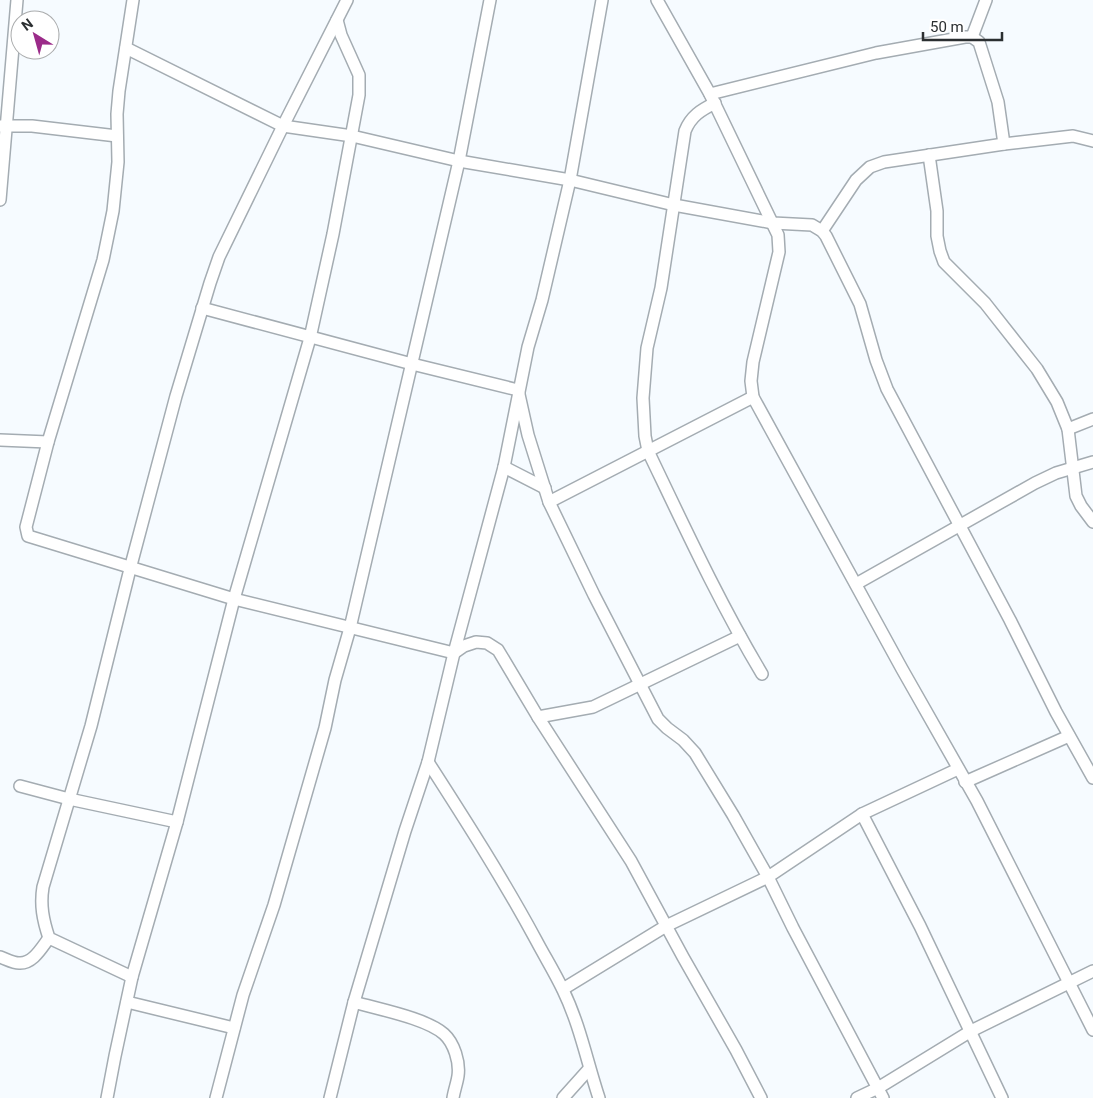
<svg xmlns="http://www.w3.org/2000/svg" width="1093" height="1098" font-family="Roboto,sans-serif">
  <rect width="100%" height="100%" fill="#f6fbff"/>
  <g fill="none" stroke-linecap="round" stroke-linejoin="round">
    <defs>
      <g id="minor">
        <path d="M 133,0 L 119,91 L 117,114 L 118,162 L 113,211 L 103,260 L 48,442 L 26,527 L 28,536 L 234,599 L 454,653 L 464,646 L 476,642 L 487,643 L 498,650 L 538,717 L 631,861 L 683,957 L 736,1050 L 761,1098"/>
        <path d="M 657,0 L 710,94 L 778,235 L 779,252 L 753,362 L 751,381 L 753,397 L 902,669 L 977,801 L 1093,1030"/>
        <path d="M 972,37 L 986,0"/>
        <path d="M 126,48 L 283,126 L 352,136 L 459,161 L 570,180 L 674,205 L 773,223 L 812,225 L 822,231 L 826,236 L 860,304 L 876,360 L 887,389 L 1010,620 L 1056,712 L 1093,778"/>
        <path d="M 710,94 L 876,53 L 965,37 L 972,37 L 979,42 L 998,102 L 1004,144"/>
        <path d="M 715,103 C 701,110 691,116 685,131 L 661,288 L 647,348 L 643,398 L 645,436 L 648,451 C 684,526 719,602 762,674"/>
        <path d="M 0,126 L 32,126 L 117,136"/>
        <path d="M 929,155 L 937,211 L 937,236 L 940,251 L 944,262 L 985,303 L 1037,369 L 1057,402 L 1068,429 L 1076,496 L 1081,506 L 1093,522"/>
        <path d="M 0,200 L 17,0"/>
        <path d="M 822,231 L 856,180 L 870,167 L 884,162 L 1004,144 L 1073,136 L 1093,141"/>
        <path d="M 202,308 L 412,364 L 518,390 L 528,435 L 549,502 L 594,595 L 658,719 L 667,728 L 683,740 L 695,753 L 733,815 L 768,877 L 793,928 L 883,1098"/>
        <path d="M 1068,429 L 1093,419"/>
        <path d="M 0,440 L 48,442"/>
        <path d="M 504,467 L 545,488"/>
        <path d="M 549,502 L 753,397"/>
        <path d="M 856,584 L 1035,483 L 1056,473 L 1093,462"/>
        <path d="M 538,717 L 593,707 L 740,636"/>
        <path d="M 428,762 C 466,821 503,879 536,940 C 545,957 555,973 563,990 C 580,1025 587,1062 599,1098"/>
        <path d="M 965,782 L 1069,736"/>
        <path d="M 20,786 L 69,799 L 177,822"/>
        <path d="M 862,814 L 920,926 L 1002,1098"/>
        <path d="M 0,957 C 6,959 13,963 19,963 C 33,964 42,947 49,938"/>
        <path d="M 132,977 L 49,938 C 43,920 40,905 43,887 L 91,726 L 130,569 L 176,396 L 210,283 L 219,257 L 283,126 L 347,0"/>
        <path d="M 563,989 L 666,926 L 768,877 L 862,814 L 958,769"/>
        <path d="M 127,1002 L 234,1028"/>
        <path d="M 354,1002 C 377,1009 426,1018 444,1034 C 454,1043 460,1062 458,1076 C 457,1083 454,1091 453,1098"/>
        <path d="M 107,1098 L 115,1056 L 132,977 L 177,822 L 234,599 L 310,338 L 333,234 L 359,95 L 359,75 L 341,35 L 337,20"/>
        <path d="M 216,1098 L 243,995 L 274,905 L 325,728 L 335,680 L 350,628 L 459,161 L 490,0"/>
        <path d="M 330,1098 L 354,1002 L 405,831 L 428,762 L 454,653 L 504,467 L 528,347 L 542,300 L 570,180 L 602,0"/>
        <path d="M 563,1098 L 589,1069"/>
        <path d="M 857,1098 L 878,1088 L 971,1031 L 1093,971"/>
      </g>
    </defs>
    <!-- minor casing -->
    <use href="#minor" stroke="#a4acb2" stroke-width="14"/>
    <!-- minor -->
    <use href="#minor" stroke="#fff" stroke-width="11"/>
  </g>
  <!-- north arrow -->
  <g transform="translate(35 35) rotate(323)"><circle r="24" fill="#ffffff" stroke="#aaacad"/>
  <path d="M0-4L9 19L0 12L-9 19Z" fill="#9b2b89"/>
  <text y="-8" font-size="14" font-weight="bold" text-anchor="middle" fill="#2b2f31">N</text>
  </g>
  <!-- scale -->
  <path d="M923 32v8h79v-8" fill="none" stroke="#2b2f31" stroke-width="2.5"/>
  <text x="930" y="32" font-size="15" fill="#2b2f31" stroke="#ffffff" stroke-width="4" paint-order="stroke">50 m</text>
</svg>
